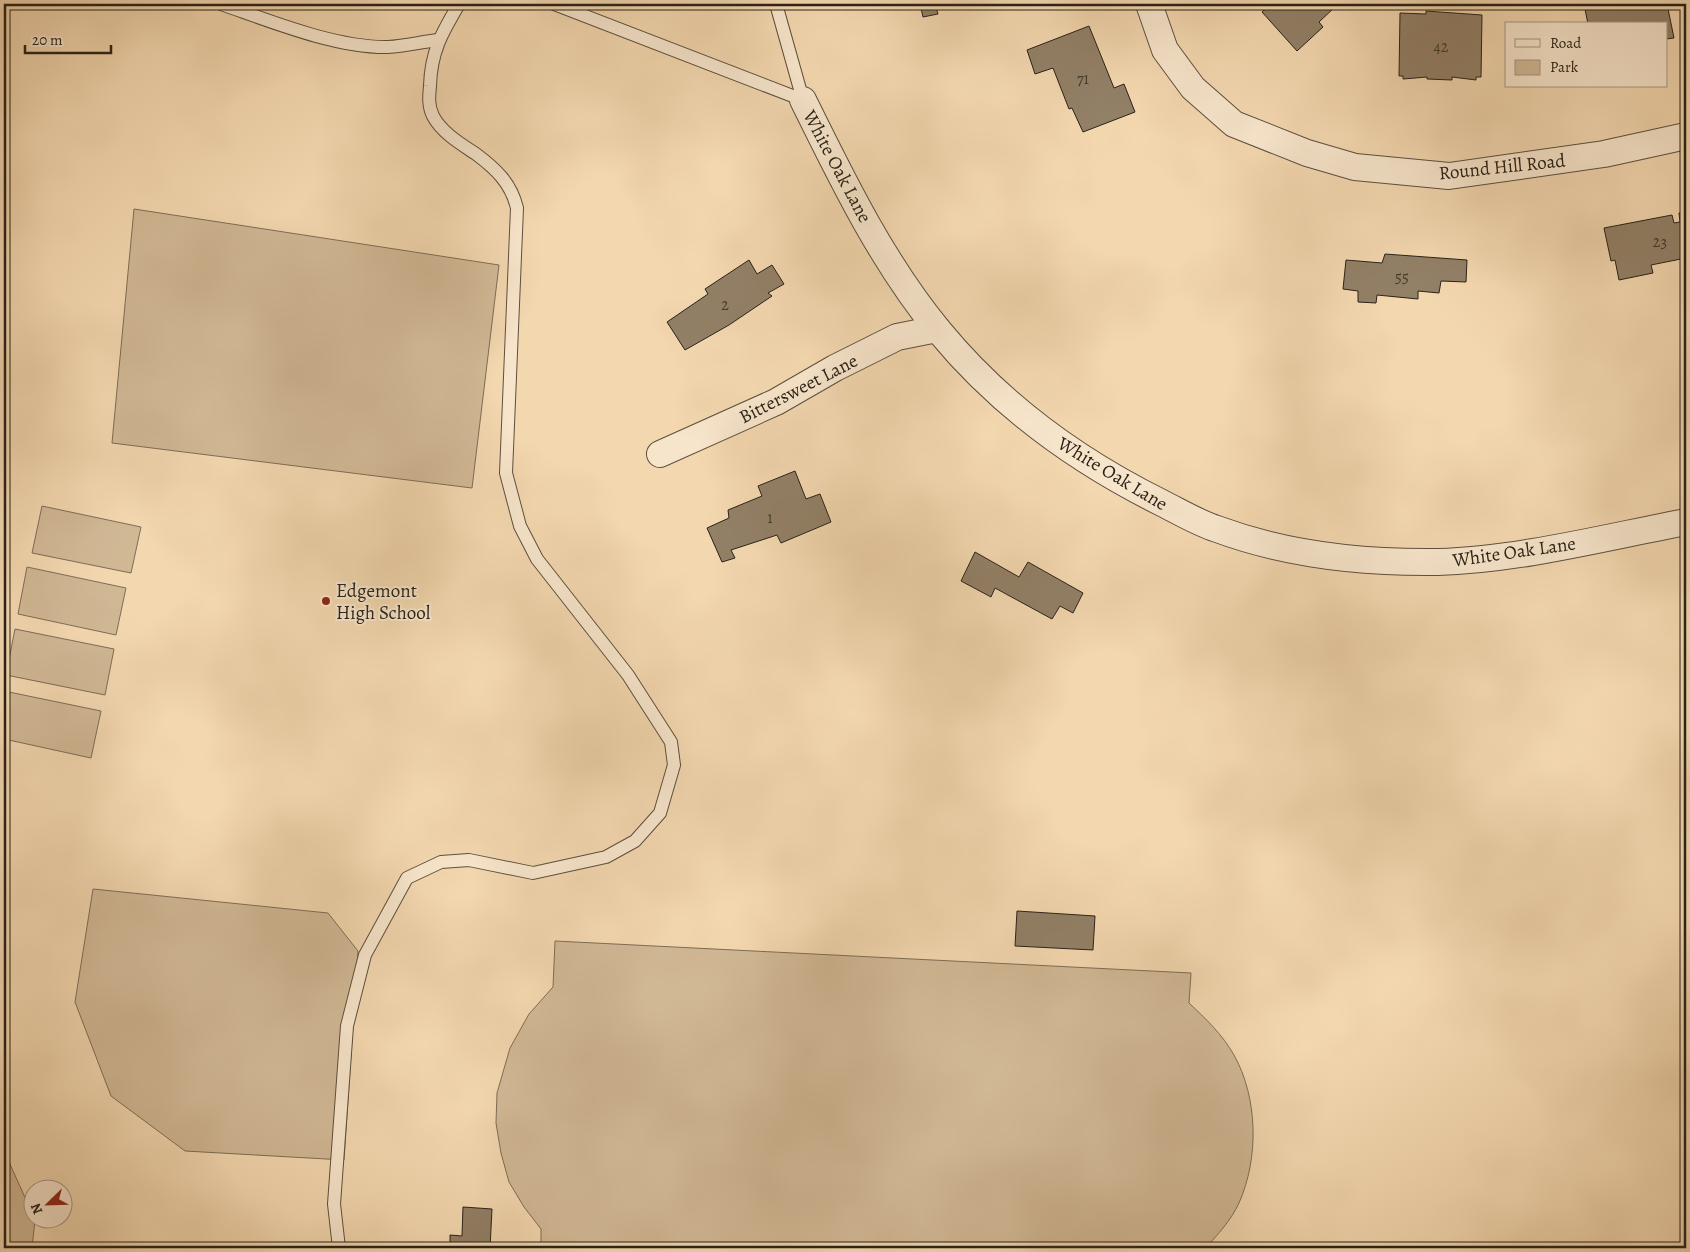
<svg xmlns="http://www.w3.org/2000/svg" width="1690" height="1252" font-family="Alegreya,serif">
  <rect width="100%" height="100%" fill="#f3d7af"/>
  <filter id="stains"><feTurbulence type="fractalNoise" baseFrequency=".004" numOctaves="4"/><feColorMatrix values="0 0 0 0 .2 0 0 0 0 .09 0 0 0 0 .02 0 0 0 .5 -.17"/></filter>
  <radialGradient id="worn" r=".72"><stop offset=".6" stop-color="#630" stop-opacity="0"/><stop offset="1" stop-color="#630" stop-opacity=".3"/></radialGradient>
  <!-- green -->
  <g fill="#d1b895" stroke="#7d6d56">
    <path d="M 134,209 L 499,265 L 472,488 L 112,443 Z"/>
    <path d="M 42,506 L 141,527 L 131,573 L 32,553 Z"/>
    <path d="M 27,567 L 126,588 L 116,635 L 18,614 Z"/>
    <path d="M 15,629 L 114,649 L 105,695 L 6,675 Z"/>
    <path d="M 4,691 L 101,711 L 91,758 L 4,739 Z"/>
    <path d="M 93,889 L 328,913 L 358,951 L 344,1160 L 185,1151 L 111,1096 L 75,1002 Z"/>
    <path d="M 555,941 L 1191,973 L 1189,1003 C 1206,1019 1222,1034 1234,1055 C 1258,1098 1259,1158 1239,1203 C 1231,1220 1218,1235 1205,1248 L 541,1248 L 541,1229 L 524,1207 L 509,1182 L 501,1153 L 496,1123 L 497,1093 L 510,1048 L 529,1014 L 553,987 Z"/>
    <path d="M 4,1151 L 32,1213 L 32,1220 L 35,1220 L 32,1248 L 4,1248 Z"/>
  </g>
  <!-- building -->
  <g fill="#928067" stroke="#292218">
    <path d="M 920,4 L 935,4 L 938,14 L 923,17 Z"/>
    <path d="M 1271,4 L 1334,4 L 1336,6 L 1319,22 L 1323,27 L 1297,51 L 1262,12 Z"/>
    <path d="M 1584,4 L 1667,4 L 1674,38 L 1666,39 L 1666,24 L 1588,24 Z"/>
    <path d="M 1426,11 L 1482,15 L 1481,77 L 1476,77 L 1476,80 L 1452,77 L 1452,80 L 1427,79 L 1427,77 L 1403,79 L 1403,76 L 1399,76 L 1400,13 L 1426,14 Z"/>
    <path d="M 1089,26 L 1114,88 L 1124,84 L 1135,112 L 1083,132 L 1072,108 L 1069,109 L 1053,68 L 1035,74 L 1027,50 Z"/>
    <path d="M 1686,211 L 1686,258 L 1651,265 L 1653,273 L 1619,280 L 1615,260 L 1611,261 L 1604,228 L 1672,215 L 1674,223 L 1680,222 L 1679,213 Z"/>
    <path d="M 1385,254 L 1467,260 L 1466,282 L 1441,281 L 1439,293 L 1418,291 L 1418,299 L 1377,295 L 1376,303 L 1358,302 L 1358,291 L 1343,289 L 1346,260 L 1382,263 Z"/>
    <path d="M 749,260 L 757,274 L 772,265 L 784,284 L 768,293 L 772,296 L 729,325 L 685,350 L 667,322 L 708,294 L 705,289 Z"/>
    <path d="M 795,471 L 806,499 L 820,494 L 831,522 L 781,543 L 777,535 L 731,550 L 735,558 L 722,562 L 707,528 L 729,518 L 728,510 L 762,496 L 758,486 Z"/>
    <path d="M 975,552 L 1019,577 L 1028,562 L 1083,593 L 1073,613 L 1060,606 L 1052,619 L 995,588 L 991,597 L 961,581 Z"/>
    <path d="M 1017,911 L 1095,916 L 1093,950 L 1015,946 Z"/>
    <path d="M 463,1207 L 492,1209 L 490,1248 L 450,1248 L 450,1235 L 462,1236 Z"/>
  </g>
  <g fill="none" stroke-linecap="round" stroke-linejoin="round">
    <defs>
      <g id="lane">
        <path d="M 221,4 C 270,21 336,48 388,47 C 405,46 421,42 438,40"/>
        <path d="M 554,4 L 803,100"/>
        <path d="M 776,4 L 803,100"/>
        <path d="M 339,1248 L 334,1204 L 347,1026 L 365,955 L 407,878 L 441,862 L 469,860 L 533,873 L 606,857 L 635,841 L 660,813 L 674,765 L 671,742 L 628,675 L 537,559 L 520,526 L 506,473 L 517,208 C 511,183 496,169 476,154 C 461,144 442,133 433,116 C 428,106 429,96 430,86 C 431,51 442,33 459,4"/>
      </g>
      <g id="street">
        <path d="M 1149,4 L 1165,50 L 1193,88 L 1234,124 L 1307,153 L 1355,167 L 1449,176 L 1604,154 L 1686,136"/>
        <path d="M 803,100 C 842,179 882,262 939,331 C 999,404 1077,461 1162,503 C 1180,512 1198,523 1217,529 C 1287,555 1363,563 1438,562 C 1518,560 1607,537 1686,522"/>
        <path d="M 660,454 L 776,402 L 835,368 L 897,337 L 937,329"/>
      </g>
    </defs>
    <!-- lane casing -->
    <use href="#lane" stroke="#5c4f3e" stroke-width="14"/>
    <!-- street casing -->
    <use href="#street" stroke="#5c4f3e" stroke-width="28"/>
    <!-- lane -->
    <use href="#lane" stroke="#f7e5cb" stroke-width="12"/>
    <!-- street -->
    <use href="#street" stroke="#f7e5cb" stroke-width="26"/>
  </g>
  <!-- markers -->
  <circle fill="#8f2418" stroke="#f7e5cb" stroke-width="2" cx="326" cy="601" r="5"/>
  <g text-anchor="middle" stroke-width="4" stroke-linejoin="round" paint-order="stroke">
    <!-- number labels -->
    <g font-size="16" fill="#433a2c">
      <text x="1441" y="52">42</text>
      <text x="1083" y="84">71</text>
      <text x="1660" y="247">23</text>
      <text x="1402" y="282">55</text>
      <text x="725" y="310">2</text>
      <text x="770" y="523">1</text>
    </g>
    <!-- street labels -->
    <g font-size="19" fill="#292218" stroke="#f7e5cb">
      <text transform="translate(838 166) rotate(62)" y="7">White Oak Lane</text>
      <text transform="translate(1502 166) rotate(-6)" y="7">Round Hill Road</text>
      <text transform="translate(798 388) rotate(-27)" y="7">Bittersweet Lane</text>
      <text transform="translate(1113 473) rotate(31)" y="7">White Oak Lane</text>
      <text transform="translate(1514 551) rotate(-8)" y="7">White Oak Lane</text>
    </g>
    <!-- poi labels -->
    <g font-size="19" fill="#292218" stroke="#f7e5cb" text-anchor="start">
      <text x="336" y="597">Edgemont<tspan x="336" dy="22">High School</tspan></text>
    </g>
  </g>
  <!-- margin -->
  <rect width="1690" height="1252" fill="none" stroke="#f3d7af" stroke-width="20"/>
  <rect x="5" y="5" width="1680" height="1242" fill="none" stroke="#292218" stroke-width="2.5"/>
  <rect x="10" y="10" width="1670" height="1232" fill="none" stroke="#292218"/>
  <!-- legend -->
  <rect x="1505" y="22" width="162" height="65" fill="#f7e5cb" stroke="#a59783"/>
  <rect x="1515" y="39" width="25" height="8" fill="#f7e5cb" stroke="#a59783"/>
  <text x="1550" y="48" font-size="15" fill="#292218">Road</text>
  <rect x="1515" y="60" width="25" height="15" fill="#d1b895" stroke="#a59783"/>
  <text x="1550" y="72" font-size="15" fill="#292218">Park</text>
  <!-- north arrow -->
  <g transform="translate(48 1204) rotate(247)"><circle r="24" fill="#f7e5cb" stroke="#a59783"/>
  <path d="M0-4L9 19L0 12L-9 19Z" fill="#8f2418"/>
  <text y="-8" font-size="14" font-weight="bold" text-anchor="middle" fill="#292218">N</text>
  </g>
  <!-- scale -->
  <path d="M25 45v8h86v-8" fill="none" stroke="#292218" stroke-width="2.5"/>
  <text x="32" y="45" font-size="15" fill="#292218" stroke="#f7e5cb" stroke-width="4" paint-order="stroke">20 m</text>
  <rect width="100%" height="100%" filter="url(#stains)"/>
  <rect width="100%" height="100%" fill="url(#worn)"/>
</svg>
